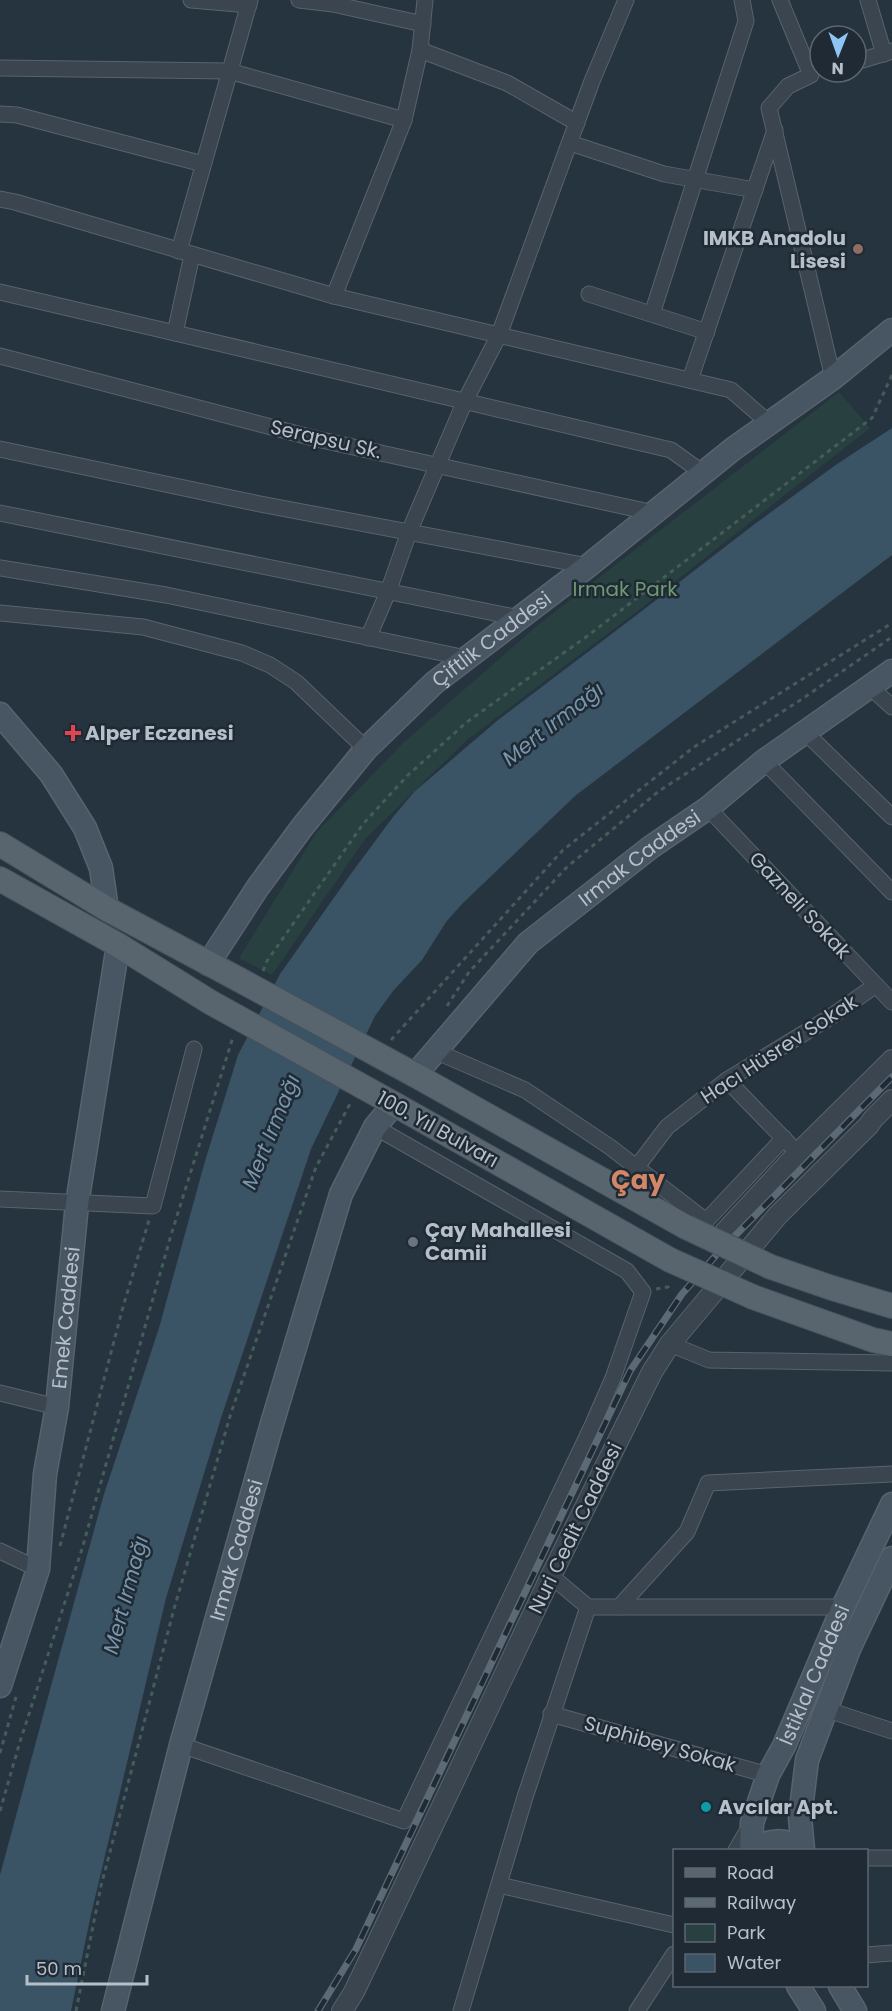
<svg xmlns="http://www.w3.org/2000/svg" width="892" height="2011" font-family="Poppins,sans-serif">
  <rect width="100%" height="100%" fill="#26343f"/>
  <!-- green -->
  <path fill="#28403f" d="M 839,392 L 870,428 L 635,613 L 467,740 L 365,839 L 272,975 L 239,958 L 316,833 L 403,743 L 539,624 Z"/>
  <!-- water -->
  <path fill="#3a5365" d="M 892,428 L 892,555 L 575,796 L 462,904 L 446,922 L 422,960 L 393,991 L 375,1016 L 311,1149 L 221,1418 L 166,1598 L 90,1919 L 71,2011 L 0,2011 L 0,1875 L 51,1686 L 104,1494 L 159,1328 L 205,1161 L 238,1055 L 280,974 L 350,875 L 393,817 L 414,792 L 498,720 L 634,617 L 756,523 L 837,464 Z"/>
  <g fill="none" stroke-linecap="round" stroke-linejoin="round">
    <defs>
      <g id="minor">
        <path d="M 191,0 L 249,5"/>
        <path d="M 299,0 L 333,4 L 423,24"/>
        <path d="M 780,0 L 811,75 L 788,86 L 769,108 L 833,378"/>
        <path d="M 868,0 L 884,54"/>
        <path d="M 420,50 L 507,83 L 577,123"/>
        <path d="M 856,62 L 892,51"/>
        <path d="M 0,68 L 229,71 L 404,120"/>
        <path d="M 0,114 L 17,115 L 203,164"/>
        <path d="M 570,143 L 664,174 L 755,190"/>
        <path d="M 0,199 L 15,202 L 334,296 L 731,390 L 769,423"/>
        <path d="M 179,251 L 250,0"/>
        <path d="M 0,292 L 175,333 L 192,255"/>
        <path d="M 589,294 L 707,332"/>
        <path d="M 334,296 L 404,120 L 420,50 L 425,0"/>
        <path d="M 652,314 L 746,21 L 742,0"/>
        <path d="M 175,333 L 671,450 L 703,473"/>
        <path d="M 0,356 L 317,439 L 654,513"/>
        <path d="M 690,380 L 775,130"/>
        <path d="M 0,449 L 255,503 L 588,566"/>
        <path d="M 0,513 L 519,618"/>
        <path d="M 0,568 L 166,595 L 466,658"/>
        <path d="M 0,613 L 143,627 L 242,653 L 270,665 L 296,682 L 366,749"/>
        <path d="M 368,638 L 388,592 L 409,532 L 438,464 L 465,401 L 499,335 L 592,81 L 626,0"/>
        <path d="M 870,687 L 892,707"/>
        <path d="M 805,732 L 892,817"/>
        <path d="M 764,761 L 892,892"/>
        <path d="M 708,808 L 892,1002"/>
        <path d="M 435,1051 L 525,1090 L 610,1147 L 706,1221 L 784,1138"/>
        <path d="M 727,1080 L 789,1144"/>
        <path d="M 636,1168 L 667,1127 L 727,1080 L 829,1018 L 876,985"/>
        <path d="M 0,1199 L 153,1206 L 194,1049"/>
        <path d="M 670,1344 L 709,1360 L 891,1363"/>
        <path d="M 0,1393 L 57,1407"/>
        <path d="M 0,1551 L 38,1569"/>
        <path d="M 551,1576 L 588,1607 L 843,1607"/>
        <path d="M 619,1607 L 687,1532 L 708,1483 L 892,1474"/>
        <path d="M 825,1709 L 892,1731"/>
        <path d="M 551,1714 L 768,1775"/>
        <path d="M 181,1745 L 404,1821 L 592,1426 L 613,1378 L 643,1292 L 627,1271 L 375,1127"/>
        <path d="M 736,1850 L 749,1828"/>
        <path d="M 866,1858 L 892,1858"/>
        <path d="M 499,1885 L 674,1925"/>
        <path d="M 866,1955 L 892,1953"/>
        <path d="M 461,2011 L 525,1797 L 588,1607"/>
        <path d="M 637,2011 L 674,1954"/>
      </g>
      <g id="tertiary">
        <path d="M 723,1234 L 798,1153 L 892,1060"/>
        <path d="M 342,2011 L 354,1992 L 551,1576 L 652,1372 L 670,1344 L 778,1215 L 869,1125 L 873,1119 L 892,1100"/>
      </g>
      <g id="secondary">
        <path d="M 0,714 L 51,774 L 85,828 L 101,868 L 107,909"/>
        <path id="s1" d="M 208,964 L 258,887 L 303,826 L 366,749 L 434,683 L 588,566 L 733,449 L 833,378 L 892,330"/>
        <path id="s2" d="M 415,1075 L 528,943 L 651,847 L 708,808 L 764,761 L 892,671"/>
        <path id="s3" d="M 0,1686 L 38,1569 L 45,1474 L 57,1407 L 77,1204 L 118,945"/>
        <path id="s4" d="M 751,1850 L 752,1823 L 768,1775 L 784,1746 L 843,1607 L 892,1504"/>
        <path d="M 756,1850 C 767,1839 787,1838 798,1850"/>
        <path d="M 803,1850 L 800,1817 L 807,1760 L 849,1649 L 892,1558"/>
        <path d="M 798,1986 L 814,2011"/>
        <path d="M 840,1986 L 855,2011"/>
        <path id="s5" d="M 113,2011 L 181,1745 L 271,1427 L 341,1194 L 375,1127 L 394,1104"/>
      </g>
      <g id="primary">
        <path d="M 0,844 L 107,909 L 238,979"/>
        <path d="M 0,879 L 118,945 L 210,1002"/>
        <path d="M 415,1075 L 686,1227"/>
        <path d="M 394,1104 L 670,1260"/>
        <path d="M 771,1267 L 829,1287 L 892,1306"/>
        <path d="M 753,1297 L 873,1340 L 892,1344"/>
      </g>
    </defs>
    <!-- minor casing -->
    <use href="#minor" stroke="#58636d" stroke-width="17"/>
    <!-- tertiary casing -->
    <use href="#tertiary" stroke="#58636d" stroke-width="22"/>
    <!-- secondary casing -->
    <use href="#secondary" stroke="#58636d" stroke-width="25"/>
    <!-- primary casing -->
    <use href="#primary" stroke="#46515b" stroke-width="26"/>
    <!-- path -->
    <g stroke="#465c5b" stroke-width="3" stroke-dasharray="4.5 4.5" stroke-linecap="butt">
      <path d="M 263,971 L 267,961 L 363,824 L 408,775 L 467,722 L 586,637 L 872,418 L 892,375"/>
      <path d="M 447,1006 L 469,972 L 567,867 L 659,791 L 802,699 L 892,637"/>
      <path d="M 391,1040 L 563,850 L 694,747 L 892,623"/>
      <path d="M 656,1289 L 668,1287 L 672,1283"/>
      <path d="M 60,1546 L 123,1307 L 149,1220"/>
      <path d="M 0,1753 L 16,1697"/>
      <path d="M 0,1811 L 19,1745 L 82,1549 L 171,1235 L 233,1037"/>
      <path d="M 76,2011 L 101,1886 L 174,1609 L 231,1413 L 316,1167 L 351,1102"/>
    </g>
    <!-- minor -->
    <use href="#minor" stroke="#3a454f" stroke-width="15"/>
    <!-- tertiary -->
    <use href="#tertiary" stroke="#3a454f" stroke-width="20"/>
    <!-- secondary -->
    <use href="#secondary" stroke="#485562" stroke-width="22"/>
    <!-- primary -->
    <use href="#primary" stroke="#58656f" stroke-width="24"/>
    <defs>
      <path id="rail" d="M 318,2011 L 356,1949 L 630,1371 L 682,1294 L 718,1253 L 892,1077"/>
    </defs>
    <!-- rail casing -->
    <use href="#rail" stroke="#5c6a76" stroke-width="7"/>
    <!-- rail -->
    <use href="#rail" stroke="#1f2a34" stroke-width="4.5" stroke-dasharray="14" stroke-linecap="butt"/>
    <defs>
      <g id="primary-bridge">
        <path d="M 238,979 L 415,1075"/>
        <path d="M 210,1002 L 394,1104"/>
        <path d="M 686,1227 L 771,1267"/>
        <path d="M 670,1260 L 753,1297"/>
      </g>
    </defs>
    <!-- primary-bridge casing -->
    <use href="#primary-bridge" stroke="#46515b" stroke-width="26" stroke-linecap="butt"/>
    <!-- primary-bridge -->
    <use href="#primary-bridge" stroke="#58656f" stroke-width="24"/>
  </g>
  <!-- markers -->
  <circle fill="#8d6e63" stroke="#1f2a34" stroke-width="2" cx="858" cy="249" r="6"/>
  <path fill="#e0444e" stroke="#1f2a34" stroke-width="2" d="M70 724h6v6h6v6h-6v6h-6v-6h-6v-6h6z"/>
  <circle fill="#6b7280" stroke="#1f2a34" stroke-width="2" cx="413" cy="1242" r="6"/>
  <circle fill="#0f9aa8" stroke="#1f2a34" stroke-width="2" cx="706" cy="1807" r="6"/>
  <g text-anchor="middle" stroke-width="5" stroke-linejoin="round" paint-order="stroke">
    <!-- poi labels -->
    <g font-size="20" font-weight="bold" fill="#b6c0ca" stroke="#1f2a34" text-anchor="start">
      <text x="846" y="245" text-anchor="end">IMKB Anadolu<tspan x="846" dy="23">Lisesi</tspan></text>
      <text x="85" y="740">Alper Eczanesi</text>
      <text x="425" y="1237">Çay Mahallesi<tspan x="425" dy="23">Camii</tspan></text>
      <text x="718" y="1814">Avcılar Apt.</text>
    </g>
    <!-- street labels -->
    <g font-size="20" fill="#b6c0ca" stroke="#1f2a34">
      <text transform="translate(326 439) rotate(13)" y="7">Serapsu Sk.</text>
      <text dy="7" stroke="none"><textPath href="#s1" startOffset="434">Çiftlik Caddesi</textPath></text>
      <text dy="7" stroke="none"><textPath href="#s2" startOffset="314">Irmak Caddesi</textPath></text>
      <text transform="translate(800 905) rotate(47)" y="7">Gazneli Sokak</text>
      <text transform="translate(779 1049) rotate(-33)" y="7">Hacı Hüsrev Sokak</text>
      <text transform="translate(438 1129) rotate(29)" y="7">100. Yıl Bulvarı</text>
      <text dy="7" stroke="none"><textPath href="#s3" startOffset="376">Emek Caddesi</textPath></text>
      <text transform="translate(575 1528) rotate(-64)" y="7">Nuri Cedit Caddesi</text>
      <text dy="7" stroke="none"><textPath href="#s5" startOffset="477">Irmak Caddesi</textPath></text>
      <text dy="7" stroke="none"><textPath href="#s4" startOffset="188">İstiklal Caddesi</textPath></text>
      <text transform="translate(660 1744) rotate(16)" y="7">Suphibey Sokak</text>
    </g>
    <!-- park labels -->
    <g font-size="20" fill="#6e9a72" stroke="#1f2a34">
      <text x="625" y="596">Irmak Park</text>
    </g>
    <!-- water labels -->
    <g font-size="21" font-style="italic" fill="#7796ab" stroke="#1f2a34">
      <text transform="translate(553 724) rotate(-38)" y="7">Mert Irmağı</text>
      <text transform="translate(271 1132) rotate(-68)" y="7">Mert Irmağı</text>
      <text transform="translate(126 1595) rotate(-75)" y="7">Mert Irmağı</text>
    </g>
    <!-- district labels -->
    <g font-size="26" font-weight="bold" fill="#d38768" stroke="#1f2a34">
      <text x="638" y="1189">Çay</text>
    </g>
  </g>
  <!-- legend -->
  <rect x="673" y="1849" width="195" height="138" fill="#1f2a34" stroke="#5b6670" stroke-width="1.5"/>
  <rect x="685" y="1868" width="30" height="9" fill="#58656f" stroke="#5b6670" stroke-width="1.5"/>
  <text x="727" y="1879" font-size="18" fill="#b6c0ca">Road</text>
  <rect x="685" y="1898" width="30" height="9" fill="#5c6a76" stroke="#5b6670" stroke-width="1.5"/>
  <text x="727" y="1909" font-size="18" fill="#b6c0ca">Railway</text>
  <rect x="685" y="1924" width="30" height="18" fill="#28403f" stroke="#5b6670" stroke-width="1.5"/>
  <text x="727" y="1939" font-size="18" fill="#b6c0ca">Park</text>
  <rect x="685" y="1954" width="30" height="18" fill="#3a5365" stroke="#5b6670" stroke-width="1.5"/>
  <text x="727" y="1969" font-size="18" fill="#b6c0ca">Water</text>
  <!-- north arrow -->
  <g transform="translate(838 54) rotate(181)"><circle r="28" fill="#1f2a34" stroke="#5b6670" stroke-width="1.5"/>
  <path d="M0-4.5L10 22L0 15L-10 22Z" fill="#8fc5f5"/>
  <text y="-9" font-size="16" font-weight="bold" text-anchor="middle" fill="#b6c0ca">N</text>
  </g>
  <!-- scale -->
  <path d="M27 1975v9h120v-9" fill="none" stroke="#b6c0ca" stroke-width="3"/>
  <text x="36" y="1975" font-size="18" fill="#b6c0ca" stroke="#1f2a34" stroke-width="4.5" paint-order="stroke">50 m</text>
</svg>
